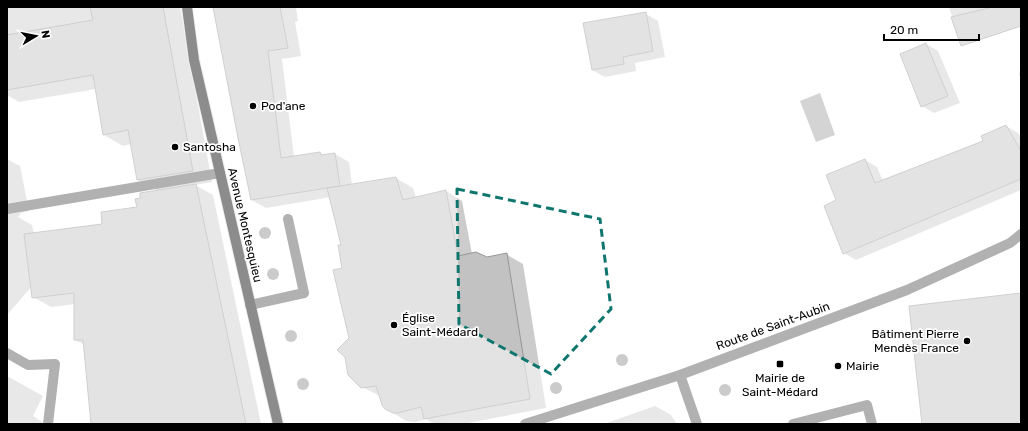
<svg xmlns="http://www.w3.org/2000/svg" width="1028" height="431" font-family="Rubik,sans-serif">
  <rect width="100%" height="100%" fill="#fff"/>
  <!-- water -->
  <path fill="#a0a0a0" d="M 820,93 L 835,135 L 816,142 L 800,101 Z"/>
  <!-- shadow -->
  <g fill="#0003">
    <path d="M 7,7 L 180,7 L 212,182 L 195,185 L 213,195 L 261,424 L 92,424 L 85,345 L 75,340 L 75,304 L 51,307 L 33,297 L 32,286 L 7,315 L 7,159 L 20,166 L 29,211 L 21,213 L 18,217 L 32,225 L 34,234 L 103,225 L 138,208 L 158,191 L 138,180 L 131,144 L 123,146 L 104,135 L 96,89 L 19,102 L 7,95 Z"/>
    <path d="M 214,7 L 296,7 L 298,21 L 295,22 L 301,56 L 282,59 L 294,157 L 320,153 L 323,155 L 335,154 L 349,162 L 352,185 L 396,178 L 413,188 L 416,198 L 446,191 L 462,201 L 472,254 L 487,258 L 506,254 L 523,264 L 546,408 L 463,424 L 434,424 L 426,419 L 415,422 L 406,421 L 385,408 L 380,396 L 362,387 L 350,338 L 342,245 L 331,197 L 266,208 L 252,200 Z"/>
    <path d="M 949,7 L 1005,7 L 956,28 Z"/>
    <path d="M 646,14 L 658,21 L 665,57 L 635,63 L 636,71 L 605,77 L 592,70 Z"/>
    <path d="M 926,44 L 938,51 L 960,103 L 934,113 L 922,106 Z"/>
    <path d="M 1021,59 L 1021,77 L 1019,76 Z"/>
    <path d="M 1006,126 L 1018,133 L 1021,137 L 1021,190 L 856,260 L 844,253 L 838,201 L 865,160 L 877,167 L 883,181 L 985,141 Z"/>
    <path d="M 7,376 L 43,396 L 33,416 L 42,422 L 41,424 L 7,424 Z"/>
    <path d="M 655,406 L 671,415 L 677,424 L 604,424 Z"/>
  </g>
  <!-- building -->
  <g fill="#c2c2c2" stroke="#969696">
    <path d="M 90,7 L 163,7 L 193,171 L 137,180 L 128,130 L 103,135 L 93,75 L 7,90 L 7,35 L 93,20 Z"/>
    <path d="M 213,7 L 280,7 L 288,48 L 268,51 L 281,158 L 320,152 L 321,155 L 335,153 L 340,186 L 251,200 L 238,138 Z"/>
    <path d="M 993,7 L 1021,7 L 1021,26 L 961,46 L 951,17 Z"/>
    <path d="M 646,12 L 653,51 L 623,57 L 624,64 L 592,70 L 583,23 Z"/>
    <path d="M 926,43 L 948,96 L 921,107 L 900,54 Z"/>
    <path d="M 1006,125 L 1021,151 L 1021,179 L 843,254 L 824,206 L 836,200 L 826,175 L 865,159 L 875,183 L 983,141 L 981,136 Z"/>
    <path d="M 396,177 L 403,200 L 446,190 L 458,256 L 476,252 L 487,257 L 507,253 L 530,399 L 424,419 L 421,407 L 398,413 L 393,413 L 385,409 L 382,405 L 376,386 L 361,388 L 348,375 L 345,357 L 337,350 L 349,338 L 333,270 L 342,268 L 338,245 L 341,245 L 327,188 Z"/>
    <path d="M 196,184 L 246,424 L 91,424 L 83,340 L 74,340 L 74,293 L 32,298 L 24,234 L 102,224 L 101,212 L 137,207 L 135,199 L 140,198 L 140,193 Z"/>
    <path d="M 1021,293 L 1021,424 L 922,424 L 909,306 Z"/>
  </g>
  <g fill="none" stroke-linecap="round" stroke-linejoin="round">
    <defs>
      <path id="major" d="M 187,7 L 194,60 L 278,424"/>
    </defs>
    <!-- major casing -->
    <use href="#major" stroke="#dbdbdb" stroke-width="12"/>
    <!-- minor -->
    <g stroke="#525252" stroke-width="10">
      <path d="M 7,209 L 220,173"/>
      <path d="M 250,305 L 304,293 L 288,219"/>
      <path d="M 7,353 L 28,365 L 55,364 L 48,424"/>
      <path d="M 680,375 L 697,424"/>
      <path d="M 525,424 L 680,375 L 907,290 L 1010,243 L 1021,234"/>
      <path d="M 793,424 L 867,405 L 872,424"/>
    </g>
    <!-- major -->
    <use href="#major" stroke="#000" stroke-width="10"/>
  </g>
  <!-- trees -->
  <g fill="#8d8d8d">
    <circle cx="265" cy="233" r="6"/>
    <circle cx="273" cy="274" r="6"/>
    <circle cx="291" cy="336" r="6"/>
    <circle cx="622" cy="360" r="6"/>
    <circle cx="303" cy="384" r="6"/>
    <circle cx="556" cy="388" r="6"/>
    <circle cx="725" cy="390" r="6"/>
  </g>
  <!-- marked area -->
  <path d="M0 0H1028V431H0ZM 457,189 L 600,219 L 611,309 L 551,374 L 459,324 Z" fill="#fff" fill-opacity=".55" fill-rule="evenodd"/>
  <path fill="none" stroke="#0f766e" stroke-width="3" stroke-dasharray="8 5" stroke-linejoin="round" d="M 457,189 L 600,219 L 611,309 L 551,374 L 459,324 Z"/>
  <!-- markers -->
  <g fill="#000" stroke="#fff" stroke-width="1.5">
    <circle cx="253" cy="106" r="4"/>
    <circle cx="175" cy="147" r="4"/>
    <circle cx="394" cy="325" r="4"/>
    <circle cx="967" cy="341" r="4"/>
    <rect x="776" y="360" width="8" height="8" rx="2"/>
    <circle cx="838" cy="366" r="4"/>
  </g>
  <g text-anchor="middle" stroke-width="3.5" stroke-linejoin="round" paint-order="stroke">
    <!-- poi labels -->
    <g font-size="12" fill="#000" stroke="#fff" text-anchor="start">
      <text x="261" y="110">Pod'ane</text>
      <text x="183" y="151">Santosha</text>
      <text x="402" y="322">Église<tspan x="402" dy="14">Saint-Médard</tspan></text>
      <text x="959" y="338" text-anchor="end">Bâtiment Pierre<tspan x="959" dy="14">Mendès France</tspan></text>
      <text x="846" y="370">Mairie</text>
      <text x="780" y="382" text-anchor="middle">Mairie de<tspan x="780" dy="14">Saint-Médard</tspan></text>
    </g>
    <!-- street labels -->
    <g font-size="12" fill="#000" stroke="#fff">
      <text transform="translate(245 225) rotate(77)" y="4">Avenue Montesquieu</text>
      <text transform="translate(773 326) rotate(-20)" y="4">Route de Saint-Aubin</text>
    </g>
  </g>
  <!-- border -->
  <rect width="1028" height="431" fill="none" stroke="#000000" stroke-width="16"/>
  <!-- north arrow -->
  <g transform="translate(36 36) rotate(80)" stroke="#ffffff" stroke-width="3" paint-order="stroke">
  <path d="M0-3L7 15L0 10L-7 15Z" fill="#000000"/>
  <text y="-6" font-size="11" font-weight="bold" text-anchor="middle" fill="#000000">N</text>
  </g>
  <!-- scale -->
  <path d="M884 34v6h95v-6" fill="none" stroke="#000000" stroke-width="2"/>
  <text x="890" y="34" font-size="12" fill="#000000" stroke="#ffffff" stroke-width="3" paint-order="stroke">20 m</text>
</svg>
